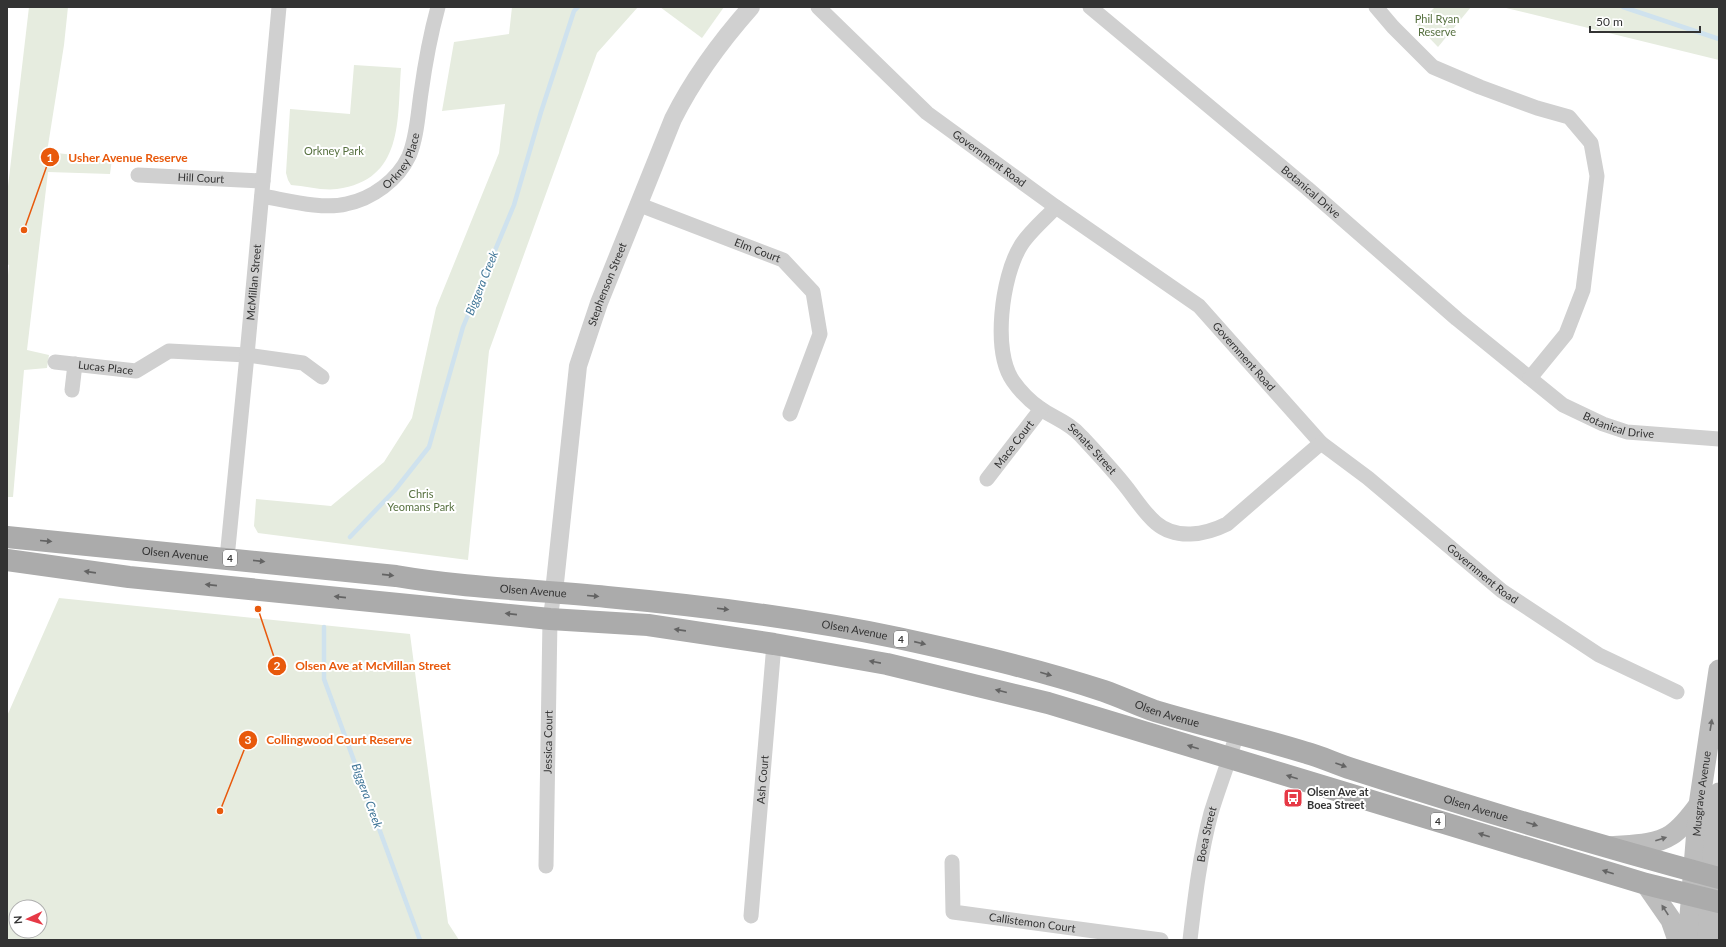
<svg xmlns="http://www.w3.org/2000/svg" width="1726" height="947" font-family="Lato,sans-serif">
  <rect width="100%" height="100%" fill="#fff"/>
  <!-- green -->
  <g fill="#e6ecdf" fill-rule="evenodd">
    <path d="M 29,7 L 68,7 L 64,45 L 47,152 L 112,159 L 110,174 L 48,172 L 27,350 L 49,355 L 47,368 L 24,370 L 13,497 L 7,497 L 7,286 L 9,265 L 7,264 L 7,195 Z"/>
    <path d="M 512,7 L 638,7 L 597,53 L 489,351 L 468,560 L 258,533 L 254,526 L 256,499 L 331,506 L 384,462 L 412,418 L 436,308 L 499,153 L 505,104 L 442,111 L 454,42 L 509,34 Z"/>
    <path d="M 660,7 L 724,7 L 702,38 Z"/>
    <path d="M 1435,7 L 1471,7 L 1438,47 L 1417,25 Z"/>
    <path d="M 1502,7 L 1719,7 L 1719,60 Z"/>
    <path d="M 354,65 L 401,68 C 397,120 404,180 337,189 C 323,191 306,186 291,185 L 288,180 L 286,173 L 290,109 L 350,114 Z"/>
    <path d="M 59,598 L 410,634 L 448,923 L 459,940 L 7,940 L 7,716 ZM 16,907 L 40,907 L 40,931 L 16,931 Z"/>
  </g>
  <g fill="none" stroke-linecap="round" stroke-linejoin="round">
    <!-- stream -->
    <g stroke="#cfe2ee" stroke-width="4.5">
      <path d="M 1623,7 L 1719,39"/>
      <path d="M 350,537 L 395,490 L 429,447 L 463,327 L 514,205 L 541,112 L 574,11 L 578,7"/>
      <path d="M 324,627 L 324,679 L 420,940"/>
    </g>
    <!-- minor -->
    <g stroke="#d0d0d0" stroke-width="15">
      <path id="s1" d="M 818,7 L 927,113 L 1056,207 L 1199,306 L 1321,443 L 1368,478 L 1502,591 L 1599,655 L 1677,692"/>
      <path id="s2" d="M 1090,7 L 1307,188 L 1457,319 L 1563,405 L 1603,424 L 1627,432 L 1719,439"/>
      <path d="M 1376,7 L 1393,27 L 1433,67 L 1480,87 L 1537,108 L 1569,117 L 1591,143 L 1597,176 L 1583,290 L 1566,334 L 1530,378"/>
      <path id="s3" d="M 138,175 L 263,181"/>
      <path id="s4" d="M 262,196 C 286,200 323,210 346,204 C 372,199 398,180 409,156 C 417,137 418,113 421,93 C 425,64 430,36 438,7"/>
      <path id="s5" d="M 640,205 L 783,260 L 813,292 L 820,334 L 790,414"/>
      <path id="s6" d="M 1056,207 C 1045,219 1027,234 1020,247 C 1002,277 992,351 1013,381 C 1020,391 1031,402 1041,409 C 1054,418 1070,423 1081,436 C 1095,451 1110,467 1123,483 C 1134,496 1143,512 1156,523 C 1176,540 1205,535 1227,524 L 1321,443"/>
      <path id="s7" d="M 55,362 L 136,371 L 169,351 L 247,355 L 303,363 L 322,377"/>
      <path d="M 72,390 L 75,364"/>
      <path id="s8" d="M 987,479 L 1041,409"/>
      <path id="s9" d="M 227,558 L 247,355 L 279,7"/>
      <path id="s10" d="M 952,862 L 953,912 L 1161,940"/>
      <path id="s11" d="M 546,866 L 550,619 L 554,592"/>
      <path id="s12" d="M 751,916 L 774,644"/>
      <path id="s13" d="M 1190,940 C 1195,897 1200,855 1211,813 C 1219,786 1230,760 1237,732"/>
    </g>
    <!-- tertiary -->
    <path stroke="#d0d0d0" stroke-width="18" id="s14" d="M 554,592 L 578,366 L 599,303 L 673,119 C 694,77 720,42 751,7"/>
    <!-- secondary -->
    <g stroke="#bdbdbd" stroke-width="21">
      <path d="M 1609,847 C 1628,845 1654,846 1671,835 C 1682,828 1691,816 1699,805"/>
      <path d="M 1646,884 L 1671,920 L 1678,940"/>
      <path id="s15" d="M 1688,940 L 1699,805 L 1719,670"/>
      <path d="M 1708,940 L 1713,854 L 1719,793"/>
    </g>
    <!-- primary -->
    <g stroke="#ababab" stroke-width="22">
      <path id="s16" d="M 7,537 L 396,576 C 466,588 537,590 607,597 C 705,606 802,618 898,638 C 967,653 1037,669 1104,691 C 1121,697 1138,705 1155,711 C 1205,726 1256,737 1307,753 C 1322,757 1336,764 1352,769 C 1473,808 1596,845 1719,878"/>
      <path d="M 7,560 L 129,577 L 550,619 L 648,625 L 774,644 L 887,664 L 1048,703 L 1646,884 L 1719,902"/>
    </g>
  </g>
  <!-- one-way arrows -->
  <defs><path id="oneway-solid" d="M-6-.8H1V-3.2L6.5 0L1 3.2V.8H-6Z"/></defs>
  <g fill="#636363">
    <use href="#oneway-solid" transform="translate(46 541) rotate(5)"/>
    <use href="#oneway-solid" transform="translate(259 561) rotate(6)"/>
    <use href="#oneway-solid" transform="translate(90 572) rotate(-172)"/>
    <use href="#oneway-solid" transform="translate(388 575) rotate(6)"/>
    <use href="#oneway-solid" transform="translate(211 585) rotate(-174)"/>
    <use href="#oneway-solid" transform="translate(593 596) rotate(5)"/>
    <use href="#oneway-solid" transform="translate(340 597) rotate(-174)"/>
    <use href="#oneway-solid" transform="translate(723 609) rotate(7)"/>
    <use href="#oneway-solid" transform="translate(511 614) rotate(-174)"/>
    <use href="#oneway-solid" transform="translate(680 630) rotate(-172)"/>
    <use href="#oneway-solid" transform="translate(920 643) rotate(13)"/>
    <use href="#oneway-solid" transform="translate(875 662) rotate(-169)"/>
    <use href="#oneway-solid" transform="translate(1046 674) rotate(16)"/>
    <use href="#oneway-solid" transform="translate(1001 691) rotate(-166)"/>
    <use href="#oneway-solid" transform="translate(1193 747) rotate(-163)"/>
    <use href="#oneway-solid" transform="translate(1341 765) rotate(20)"/>
    <use href="#oneway-solid" transform="translate(1292 777) rotate(-163)"/>
    <use href="#oneway-solid" transform="translate(1532 824) rotate(17)"/>
    <use href="#oneway-solid" transform="translate(1484 835) rotate(-163)"/>
    <use href="#oneway-solid" transform="translate(1608 872) rotate(-163)"/>
  </g>
  <g fill="#6a6a6a">
    <use href="#oneway-solid" transform="translate(1711 725) rotate(-81)"/>
    <use href="#oneway-solid" transform="translate(1661 839) rotate(-18)"/>
    <use href="#oneway-solid" transform="translate(1665 910) rotate(-123)"/>
  </g>
  <!-- icons -->
  <defs>
    <symbol id="bus-square" viewBox="-11 -11 22 22"><rect x="-9" y="-9" width="18" height="18" rx="4" fill="#e63946" stroke="#fff"/><path d="M-5-6H5V4H4V6H2V4H-2V6H-4V4H-5ZM-3.5-4V0h7V-4ZM-3.5 1.2v1.5H-2V1.2ZM2 1.2v1.5H3.5V1.2Z" fill="#fff"/></symbol>
  </defs>
  <g fill-rule="evenodd">
    <use href="#bus-square" x="1282" y="787" width="22" height="22"/>
  </g>
  <g text-anchor="middle" stroke-width="4" stroke-linejoin="round" paint-order="stroke">
    <!-- shield labels -->
    <g fill="#fff" stroke="#707070" stroke-width="1">
      <rect x="223" y="550" width="14" height="16" rx="3"/>
      <rect x="894" y="631" width="14" height="16" rx="3"/>
      <rect x="1431" y="813" width="14" height="16" rx="3"/>
    </g>
    <g font-size="10" font-weight="bold" fill="#333">
      <text x="230" y="562">4</text>
      <text x="901" y="643">4</text>
      <text x="1438" y="825">4</text>
    </g>
    <!-- park labels -->
    <g font-size="11" fill="#56703f" stroke="#fff">
      <text x="1437" y="23">Phil Ryan<tspan x="1437" dy="13">Reserve</tspan></text>
      <text x="334" y="155">Orkney Park</text>
      <text x="421" y="498">Chris<tspan x="421" dy="13">Yeomans Park</tspan></text>
    </g>
    <!-- street labels -->
    <g font-size="11" fill="#333" stroke="#fff">
      <text dy="4" stroke="none"><textPath href="#s4" startOffset="159">Orkney Place</textPath></text>
      <text dy="4" stroke="none"><textPath href="#s1" startOffset="229">Government Road</textPath></text>
      <text dy="4" stroke="none"><textPath href="#s3" startOffset="63">Hill Court</textPath></text>
      <text dy="4" stroke="none"><textPath href="#s2" startOffset="288">Botanical Drive</textPath></text>
      <text dy="4" stroke="none"><textPath href="#s5" startOffset="126">Elm Court</textPath></text>
      <text dy="4" stroke="none"><textPath href="#s9" startOffset="277">McMillan Street</textPath></text>
      <text dy="4" stroke="none"><textPath href="#s14" startOffset="314">Stephenson Street</textPath></text>
      <text dy="4" stroke="none"><textPath href="#s1" startOffset="553">Government Road</textPath></text>
      <text dy="4" stroke="none"><textPath href="#s7" startOffset="51">Lucas Place</textPath></text>
      <text dy="4" stroke="none"><textPath href="#s2" startOffset="678">Botanical Drive</textPath></text>
      <text dy="4" stroke="none"><textPath href="#s8" startOffset="44">Mace Court</textPath></text>
      <text dy="4" stroke="none"><textPath href="#s6" startOffset="298">Senate Street</textPath></text>
      <text dy="4" stroke="none"><textPath href="#s16" startOffset="169">Olsen Avenue</textPath></text>
      <text dy="4" stroke="none"><textPath href="#s1" startOffset="877">Government Road</textPath></text>
      <text dy="4" stroke="none"><textPath href="#s16" startOffset="529">Olsen Avenue</textPath></text>
      <text dy="4" stroke="none"><textPath href="#s16" startOffset="853">Olsen Avenue</textPath></text>
      <text dy="4" stroke="none"><textPath href="#s16" startOffset="1177">Olsen Avenue</textPath></text>
      <text dy="4" stroke="none"><textPath href="#s11" startOffset="124">Jessica Court</textPath></text>
      <text dy="4" stroke="none"><textPath href="#s12" startOffset="137">Ash Court</textPath></text>
      <text dy="4" stroke="none"><textPath href="#s15" startOffset="147">Musgrave Avenue</textPath></text>
      <text dy="4" stroke="none"><textPath href="#s16" startOffset="1500">Olsen Avenue</textPath></text>
      <text dy="4" stroke="none"><textPath href="#s13" startOffset="107">Boea Street</textPath></text>
      <text dy="4" stroke="none"><textPath href="#s10" startOffset="130">Callistemon Court</textPath></text>
    </g>
    <!-- poi labels -->
    <g font-size="11" font-weight="bold" fill="#333" stroke="#fff" text-anchor="start">
      <text x="1307" y="796">Olsen Ave at<tspan x="1307" dy="13">Boea Street</tspan></text>
    </g>
    <!-- water labels -->
    <g font-size="12" font-style="italic" fill="#3f7597" stroke="#fff">
      <text transform="translate(482 283) rotate(-68)" y="4">Biggera Creek</text>
      <text transform="translate(367 796) rotate(70)" y="4">Biggera Creek</text>
    </g>
  </g>
  <!-- callouts -->
  <path fill="none" stroke="#e8590c" stroke-width="1.5" d="M24 230L50 157M258 609L277 666M220 811L248 740"/>
  <g fill="#e8590c" stroke="#fff" stroke-width="1.5">
    <circle cx="24" cy="230" r="4"/>
    <circle cx="258" cy="609" r="4"/>
    <circle cx="220" cy="811" r="4"/>
    <circle cx="50" cy="157" r="10"/>
    <circle cx="277" cy="666" r="10"/>
    <circle cx="248" cy="740" r="10"/>
  </g>
  <g font-size="12" text-anchor="middle" font-weight="bold" fill="#fff">
    <text x="50" y="162">1</text>
    <text x="277" y="670">2</text>
    <text x="248" y="744">3</text>
  </g>
  <g font-size="12" text-anchor="middle" font-weight="bold" fill="#e8590c" stroke="#fff" stroke-width="4" stroke-linejoin="round" paint-order="stroke">
    <text x="128" y="162">Usher Avenue Reserve</text>
    <text x="373" y="670">Olsen Ave at McMillan Street</text>
    <text x="339" y="744">Collingwood Court Reserve</text>
  </g>
  <!-- border -->
  <rect width="1726" height="947" fill="none" stroke="#333333" stroke-width="16"/>
  <!-- north arrow -->
  <g transform="translate(28 919) rotate(266)"><circle r="19" fill="#ffffff" stroke="#adadad"/>
  <path d="M0-3L7 15L0 10L-7 15Z" fill="#e63946"/>
  <text y="-6" font-size="11" font-weight="bold" text-anchor="middle" fill="#333333">N</text>
  </g>
  <!-- scale -->
  <path d="M1590 26v6h110v-6" fill="none" stroke="#333333" stroke-width="2"/>
  <text x="1596" y="26" font-size="12" fill="#333333" stroke="#ffffff" stroke-width="3" paint-order="stroke">50 m</text>
</svg>
